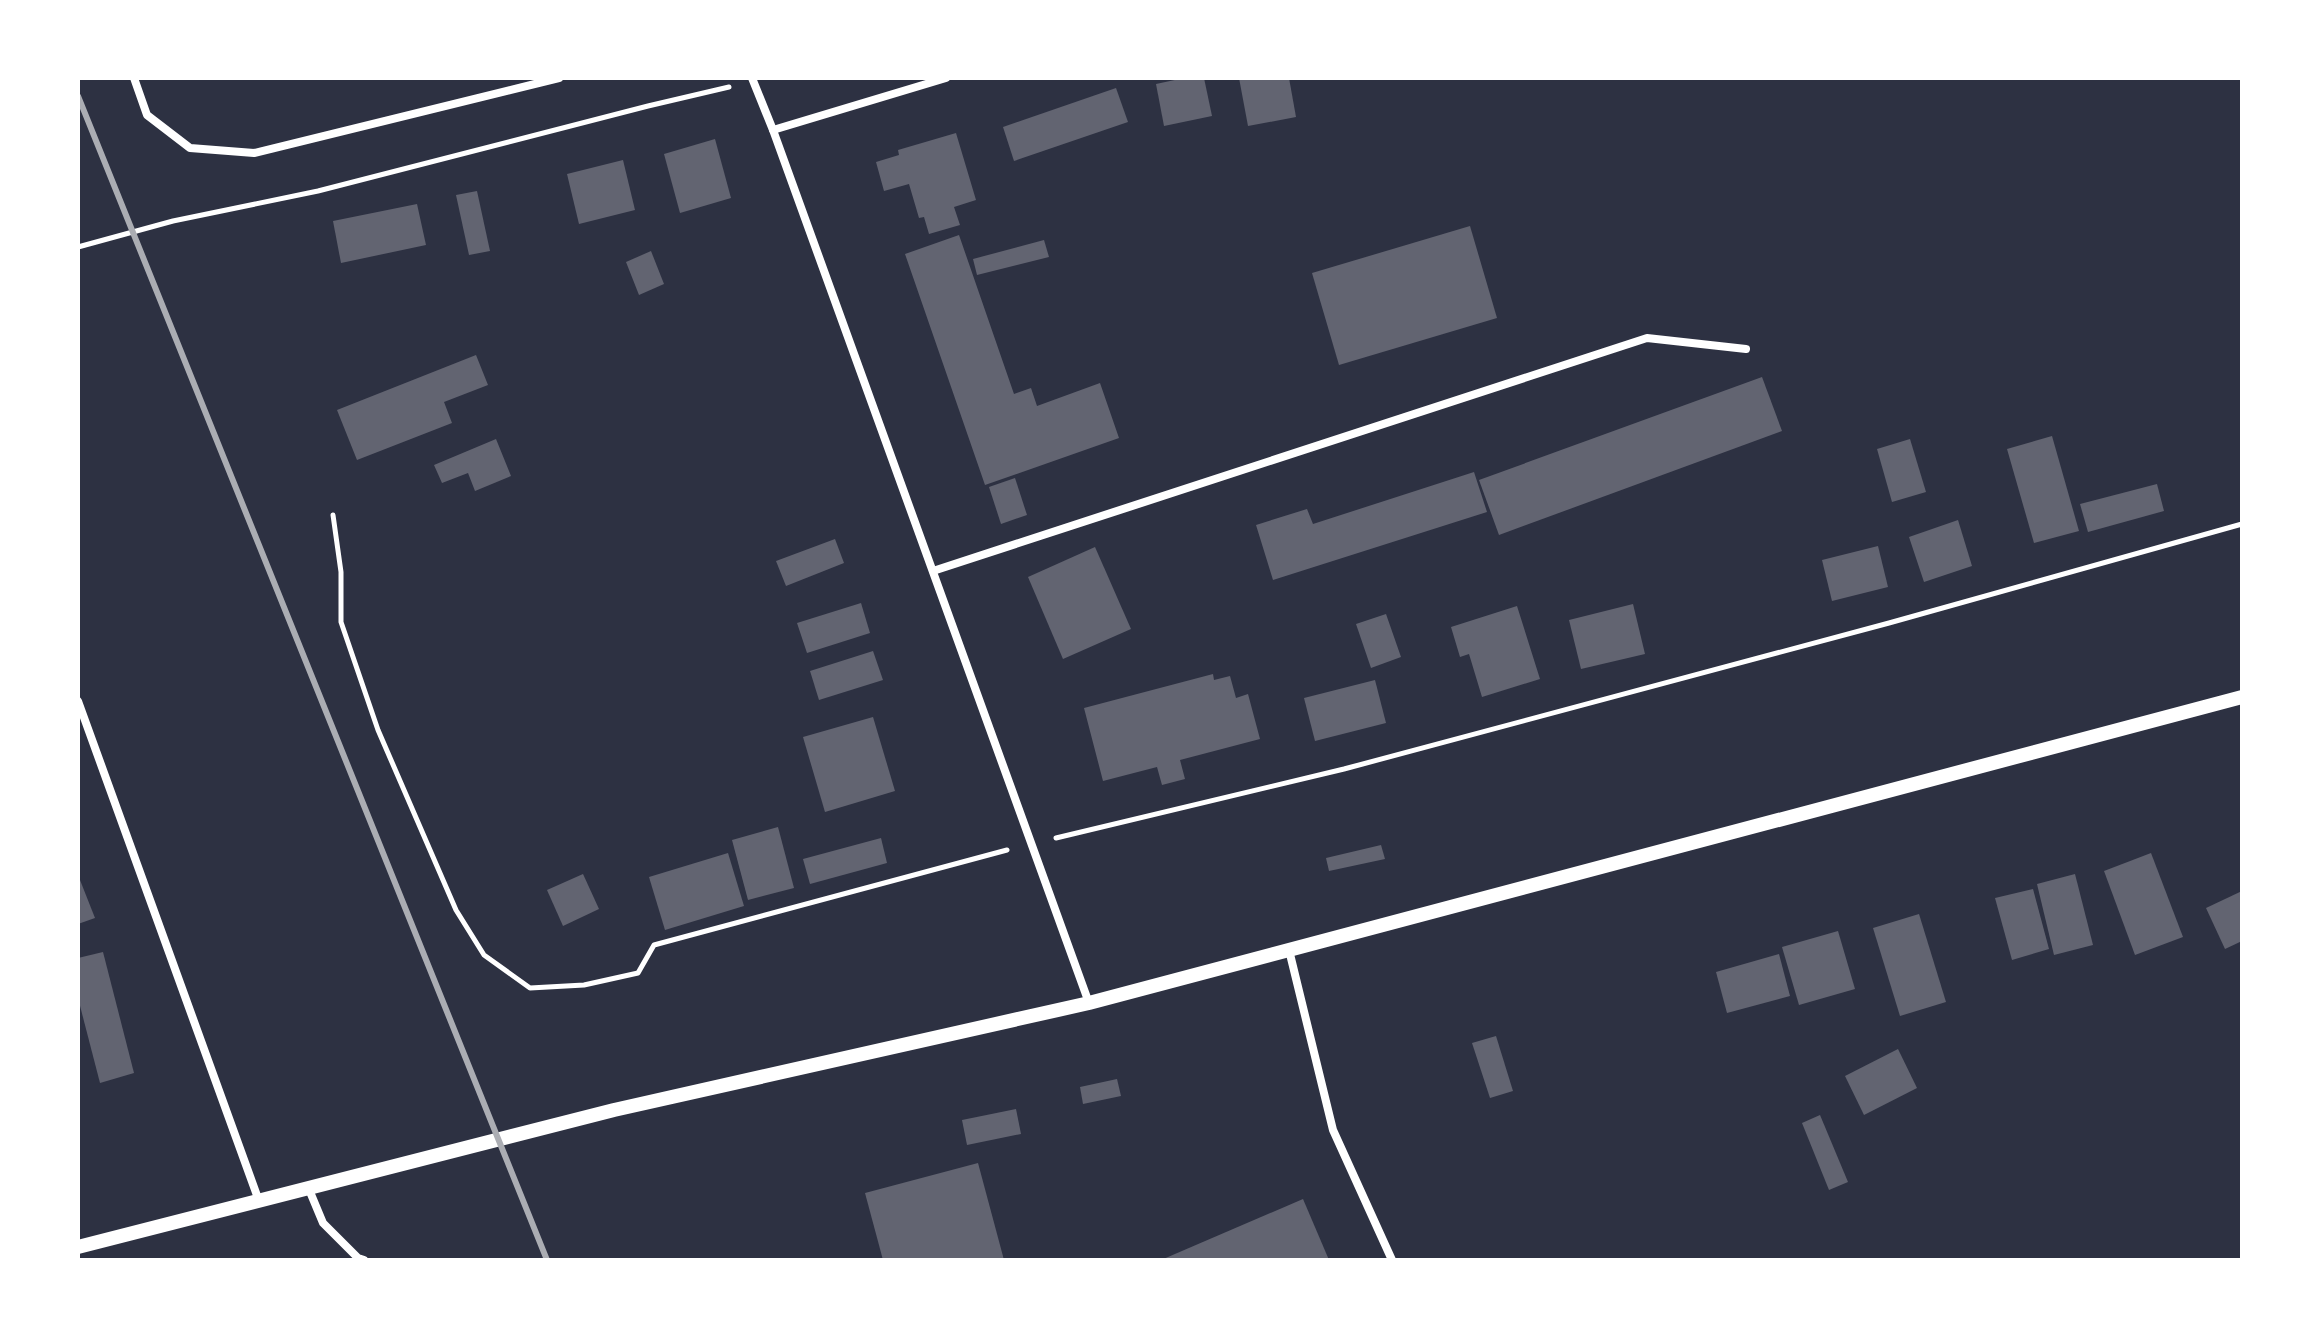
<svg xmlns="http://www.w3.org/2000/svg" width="2320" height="1338" font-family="'Noto Sans',sans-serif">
  <rect width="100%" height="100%" fill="#2d3142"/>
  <!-- building -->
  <g fill="#626471">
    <path d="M 1184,78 L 1204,78 L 1212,116 L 1164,126 L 1156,84 Z"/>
    <path d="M 1239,78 L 1289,78 L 1296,117 L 1248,126 Z"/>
    <path d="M 1116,88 L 1128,122 L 1014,161 L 1003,127 Z"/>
    <path d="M 956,133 L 976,200 L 954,207 L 960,225 L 929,234 L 924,217 L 919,218 L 909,184 L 884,191 L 876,162 L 899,155 L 898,150 Z"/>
    <path d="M 715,139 L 731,198 L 680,213 L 664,154 Z"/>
    <path d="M 623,160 L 635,210 L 579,224 L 567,174 Z"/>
    <path d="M 477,191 L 490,251 L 469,255 L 456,195 Z"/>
    <path d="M 417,204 L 426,245 L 341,263 L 333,221 Z"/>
    <path d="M 1470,226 L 1497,318 L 1339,365 L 1312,273 Z"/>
    <path d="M 959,235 L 1014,394 L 1031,388 L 1037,406 L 1100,383 L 1119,438 L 985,485 L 905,254 Z"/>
    <path d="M 1044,240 L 1049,257 L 977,275 L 973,259 Z"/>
    <path d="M 651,251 L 664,284 L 639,295 L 626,262 Z"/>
    <path d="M 476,355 L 488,385 L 444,402 L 452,423 L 357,460 L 337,410 Z"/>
    <path d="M 1762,377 L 1782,431 L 1499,535 L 1479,480 Z"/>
    <path d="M 2052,436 L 2079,531 L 2034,543 L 2007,449 Z"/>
    <path d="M 496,439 L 511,476 L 475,491 L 468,473 L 442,483 L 434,465 Z"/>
    <path d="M 1910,439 L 1926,492 L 1892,502 L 1877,449 Z"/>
    <path d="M 1474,472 L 1487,512 L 1273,580 L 1256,525 L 1307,509 L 1313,524 Z"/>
    <path d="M 1015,478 L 1027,515 L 1001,524 L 989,487 Z"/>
    <path d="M 2157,484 L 2164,511 L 2088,532 L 2080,504 Z"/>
    <path d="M 1958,520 L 1972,566 L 1924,582 L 1909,537 Z"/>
    <path d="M 835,539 L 844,563 L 786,586 L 776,561 Z"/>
    <path d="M 1878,546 L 1888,587 L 1832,601 L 1822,560 Z"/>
    <path d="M 1095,547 L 1131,629 L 1063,659 L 1028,577 Z"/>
    <path d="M 861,603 L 870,633 L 807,653 L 797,623 Z"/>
    <path d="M 1633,604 L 1645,654 L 1581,669 L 1569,620 Z"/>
    <path d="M 1517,606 L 1540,679 L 1482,697 L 1469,654 L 1460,657 L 1451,627 Z"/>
    <path d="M 1386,614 L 1401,657 L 1371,668 L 1356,624 Z"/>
    <path d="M 873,651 L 883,680 L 819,700 L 810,671 Z"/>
    <path d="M 1213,674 L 1214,680 L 1230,676 L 1236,698 L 1248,694 L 1260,739 L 1180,760 L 1185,779 L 1162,785 L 1157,767 L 1103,781 L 1084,708 Z"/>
    <path d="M 1375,680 L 1386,723 L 1315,741 L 1304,698 Z"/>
    <path d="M 873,717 L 895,791 L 825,812 L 803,737 Z"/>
    <path d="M 778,827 L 794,888 L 748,900 L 732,840 Z"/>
    <path d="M 881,838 L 887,863 L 810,884 L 803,859 Z"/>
    <path d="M 1381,845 L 1385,859 L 1329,871 L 1326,858 Z"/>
    <path d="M 728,853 L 744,906 L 665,930 L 649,877 Z"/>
    <path d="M 2151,853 L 2183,937 L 2135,955 L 2104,871 Z"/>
    <path d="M 583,874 L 599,909 L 563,926 L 547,890 Z"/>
    <path d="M 2075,874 L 2093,945 L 2054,955 L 2037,884 Z"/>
    <path d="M 78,875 L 95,918 L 78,924 Z"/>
    <path d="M 2033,889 L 2049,949 L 2012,960 L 1995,898 Z"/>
    <path d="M 2242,891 L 2242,941 L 2225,949 L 2206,908 Z"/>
    <path d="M 1919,914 L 1946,1002 L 1900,1016 L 1873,928 Z"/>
    <path d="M 1838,931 L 1855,989 L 1799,1005 L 1782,947 Z"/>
    <path d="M 103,952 L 134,1073 L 100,1083 L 78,998 L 78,958 Z"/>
    <path d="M 1779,954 L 1790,996 L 1727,1013 L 1716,972 Z"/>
    <path d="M 1496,1036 L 1513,1091 L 1490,1098 L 1472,1043 Z"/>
    <path d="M 1898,1049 L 1917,1088 L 1864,1115 L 1845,1076 Z"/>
    <path d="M 1117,1079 L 1121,1096 L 1083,1104 L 1080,1087 Z"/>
    <path d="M 1016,1109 L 1021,1134 L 967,1145 L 962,1120 Z"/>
    <path d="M 1820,1115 L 1848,1182 L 1829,1190 L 1802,1123 Z"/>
    <path d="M 978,1163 L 1004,1260 L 883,1260 L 865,1193 Z"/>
    <path d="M 1303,1199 L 1329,1260 L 1161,1260 Z"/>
  </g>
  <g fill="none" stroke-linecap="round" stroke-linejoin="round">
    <!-- path -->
    <g stroke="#fff" stroke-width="5">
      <path d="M 78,247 L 173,221 L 318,191 L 648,106 L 729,87"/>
      <path d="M 333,515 L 341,572 L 341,622 L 378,730 L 456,910 L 484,955 L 530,988 L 584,985 L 638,973 L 654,945 L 1007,850"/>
      <path d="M 1056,838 L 1344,769 L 1889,623 L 2242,524"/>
    </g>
    <!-- minor -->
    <g stroke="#fff" stroke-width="8">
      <path d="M 134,78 L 147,115 L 190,148 L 254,153 L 559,78"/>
      <path d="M 752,78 L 773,130 L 1089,1003"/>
      <path d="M 773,130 L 946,78"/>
      <path d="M 933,571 L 1647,338 L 1746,349"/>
      <path d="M 78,701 L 259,1201"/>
      <path d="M 1289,950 L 1333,1130 L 1392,1260"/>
      <path d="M 308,1187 L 323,1223 L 358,1258 L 364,1260"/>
    </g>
    <!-- tertiary -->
    <path stroke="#fff" stroke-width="14" d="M 78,1247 L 614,1110 L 1089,1003 L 2242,697"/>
    <!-- rail -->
    <path stroke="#abadb3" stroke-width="6" d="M 78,96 L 547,1260"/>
  </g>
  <!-- border -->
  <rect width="2320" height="1338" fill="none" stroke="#ffffff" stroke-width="160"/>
</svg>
